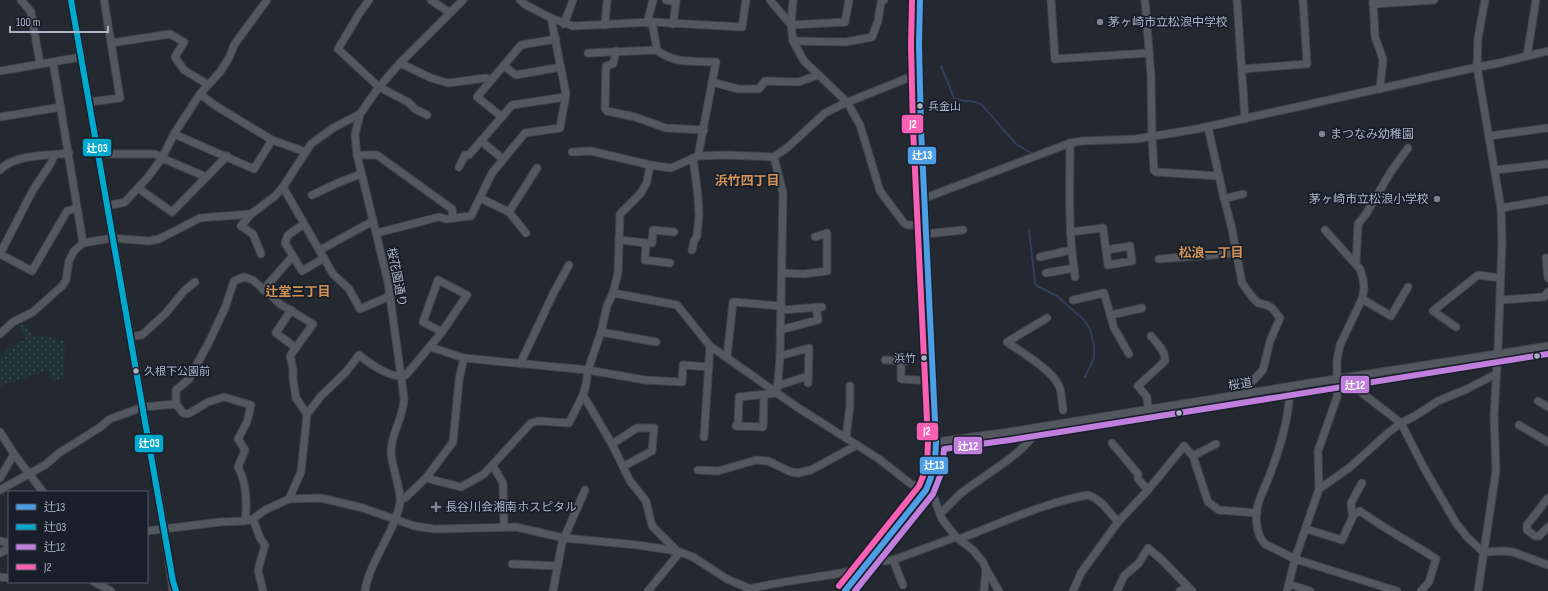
<svg xmlns="http://www.w3.org/2000/svg" width="1548" height="591" font-family="'Sofia Sans Condensed','Noto Sans JP',sans-serif">
  <defs>
    <pattern id="park-dots" width="8" height="8" patternUnits="userSpaceOnUse"><rect width="8" height="8" fill="#213236"/><path d="M2 2h.1M6 6h.1" fill="none" stroke="#3f4d51" stroke-width="1.8" stroke-linecap="round"/></pattern>
  </defs>
  <rect width="100%" height="100%" fill="#242830"/>
  <!-- park -->
  <path fill="url(#park-dots)" d="M 22,320 L 33,337 L 43,336 L 65,341 L 64,379 L 54,382 L 48,370 L 0,386 L 0,358 L 7,349 L 26,339 L 16,322 Z"/>
  <g fill="none" stroke-linecap="round" stroke-linejoin="round">
    <!-- stream -->
    <g stroke="#30405a" stroke-width="2">
      <path d="M 941,66 L 954,98 C 963,103 973,99 982,105 L 1016,144 L 1031,153"/>
      <path d="M 1029,230 L 1035,283 L 1037,286 L 1057,296 L 1085,321 L 1090,329 L 1094,345 L 1094,358 L 1085,377"/>
    </g>
    <defs>
      <g id="minor">
        <path d="M 21,0 L 31,12 L 40,64"/>
        <path d="M 71,0 L 164,528 L 173,591"/>
        <path d="M 369,0 L 359,14 L 338,49 L 379,87 L 408,102 L 415,109 L 427,115"/>
        <path d="M 431,0 L 450,13"/>
        <path d="M 520,0 L 526,5 L 551,18 L 573,26 L 652,22 L 742,27 L 746,0"/>
        <path d="M 666,0 L 676,2 L 673,24"/>
        <path d="M 770,0 L 791,25 L 845,22 L 849,0"/>
        <path d="M 793,0 L 791,25 L 793,41 L 804,61 L 847,102 L 860,125 L 880,191 L 904,223 L 908,225 L 926,224"/>
        <path d="M 1051,0 L 1055,59 L 1149,53"/>
        <path d="M 1145,0 L 1151,76 L 1152,137 L 1154,170 L 1156,172 L 1219,176"/>
        <path d="M 1237,0 L 1245,119"/>
        <path d="M 1373,0 L 1375,37 L 1383,59 L 1380,89"/>
        <path d="M 1373,4 L 1434,0"/>
        <path d="M 652,22 L 657,50 C 673,64 695,61 716,62 L 698,156"/>
        <path d="M 647,23 L 653,0"/>
        <path d="M 564,24 L 573,0"/>
        <path d="M 605,25 L 607,0"/>
        <path d="M 793,41 L 846,42 L 872,37 L 878,21 L 881,2 L 884,0"/>
        <path d="M 111,43 L 170,34 L 184,42 L 175,57 L 184,70 L 207,84"/>
        <path d="M 616,51 L 613,64 L 606,66 L 605,108 L 607,111 L 635,117 L 666,128 L 704,130"/>
        <path d="M 588,53 L 657,50"/>
        <path d="M 1527,56 L 1536,0"/>
        <path d="M 53,62 L 83,243"/>
        <path d="M 400,63 L 431,78 L 448,83 L 486,78 L 491,80"/>
        <path d="M 504,66 L 516,75 L 561,67"/>
        <path d="M 1242,69 L 1307,64 L 1303,0"/>
        <path d="M 0,71 L 81,57"/>
        <path d="M 712,82 L 738,89 L 759,89 L 765,81 L 798,82 L 819,75"/>
        <path d="M 200,94 L 216,106 L 272,140 L 306,152"/>
        <path d="M 89,102 L 120,98 L 104,0"/>
        <path d="M 0,117 L 61,107"/>
        <path d="M 502,117 L 477,97 L 521,45 L 556,39"/>
        <path d="M 1208,127 L 1223,194 L 1232,229 L 1242,283 L 1253,298 L 1258,303 L 1267,305 L 1272,308 L 1280,318 L 1270,341 L 1263,370 L 1246,388 L 1244,394"/>
        <path d="M 174,134 L 254,169 L 272,140"/>
        <path d="M 1489,136 L 1548,128"/>
        <path d="M 481,141 L 503,159"/>
        <path d="M 572,152 L 591,151 L 650,165 L 671,168 L 698,156 L 725,155 L 774,157 L 788,147 L 825,113 L 843,104 L 920,73"/>
        <path d="M 98,154 L 154,154 L 163,157"/>
        <path d="M 357,155 L 377,155 L 452,209 L 453,218"/>
        <path d="M 774,157 L 783,193 L 780,356 L 777,393"/>
        <path d="M 162,158 L 206,177"/>
        <path d="M 459,167 L 465,155 L 469,155 L 512,105 L 565,97"/>
        <path d="M 0,170 C 14,154 48,156 69,153"/>
        <path d="M 1495,170 L 1548,164"/>
        <path d="M 283,187 L 333,274 L 349,289 L 360,309 L 390,296"/>
        <path d="M 138,188 L 172,212 L 227,156"/>
        <path d="M 312,195 L 340,182 L 361,174"/>
        <path d="M 480,198 L 509,212 L 526,233"/>
        <path d="M 925,198 L 1070,143 L 1082,141 L 1136,139 L 1197,129 L 1473,68 L 1499,63 L 1548,51"/>
        <path d="M 1224,199 L 1243,194"/>
        <path d="M 106,204 L 112,205 L 125,202 L 148,177 L 162,158 L 174,134 L 200,94 L 220,72 L 229,58 L 234,45 L 267,0"/>
        <path d="M 1501,208 L 1548,200"/>
        <path d="M 509,212 L 537,168"/>
        <path d="M 304,224 L 288,235 L 285,243 L 302,271 L 324,258"/>
        <path d="M 1070,232 L 1103,228 L 1108,265 L 1132,261 L 1130,246 L 1106,250"/>
        <path d="M 377,233 L 439,217 L 446,219 L 471,216 L 492,173 L 525,133 L 560,128 L 566,94 L 551,18"/>
        <path d="M 926,234 L 963,230"/>
        <path d="M 619,240 L 646,243 L 645,260 L 670,263"/>
        <path d="M 646,243 L 652,243 L 653,230 L 674,232"/>
        <path d="M 320,250 L 373,221"/>
        <path d="M 692,250 L 694,241 L 697,236 L 699,215 L 698,196 L 693,158"/>
        <path d="M 0,254 L 32,271 L 67,211 L 77,208"/>
        <path d="M 0,254 L 33,190 L 51,163 L 54,155"/>
        <path d="M 261,254 L 253,234 L 241,226 L 251,214 L 275,196 L 283,187 L 311,144 L 333,128 L 360,114"/>
        <path d="M 1040,257 L 1071,250"/>
        <path d="M 1548,258 L 1546,258 L 1548,278"/>
        <path d="M 1159,259 L 1237,253"/>
        <path d="M 1356,264 L 1358,224 L 1366,214 L 1390,173 L 1408,148"/>
        <path d="M 1074,268 L 1075,277"/>
        <path d="M 782,273 L 804,274 L 827,271 L 827,233 L 815,237"/>
        <path d="M 1046,273 L 1074,268 C 1068,227 1070,185 1070,143"/>
        <path d="M 263,290 L 293,256"/>
        <path d="M 613,293 L 677,305 L 710,346 L 797,407 L 879,459 L 911,484 L 921,487 L 933,495 L 942,519 L 956,537 L 973,550 L 983,562 L 986,569 L 984,591"/>
        <path d="M 1362,299 L 1391,316 L 1408,287"/>
        <path d="M 1073,300 L 1104,293 L 1114,328 L 1129,354"/>
        <path d="M 1500,300 L 1544,297 L 1548,292"/>
        <path d="M 291,310 L 276,333 L 296,348"/>
        <path d="M 781,310 L 822,307"/>
        <path d="M 1111,315 L 1142,308"/>
        <path d="M 1047,318 L 1007,342 C 1021,352 1052,370 1059,386 C 1062,393 1062,402 1063,410"/>
        <path d="M 1456,327 L 1433,311 L 1478,275 L 1500,278"/>
        <path d="M 780,330 L 818,320 L 816,307"/>
        <path d="M 601,332 L 656,342"/>
        <path d="M 0,334 L 13,322 L 33,312 L 62,286 L 66,280 L 69,261 L 74,251 L 83,243 L 112,238 L 149,241 L 159,239 L 200,218 L 251,214"/>
        <path d="M 130,337 L 142,335 L 166,313 L 184,291 L 195,282"/>
        <path d="M 430,347 L 464,358 L 588,370 L 645,380 L 682,382 L 683,365 L 709,367"/>
        <path d="M 780,356 L 809,348 L 808,383"/>
        <path d="M 727,357 L 733,302 L 781,306"/>
        <path d="M 885,360 L 907,361"/>
        <path d="M 901,361 L 901,379 L 933,381"/>
        <path d="M 520,364 L 554,292 L 569,265"/>
        <path d="M 1345,378 L 1349,383 L 1401,423 L 1424,468 L 1456,523 L 1467,537 L 1481,550 L 1484,552 L 1504,551 L 1513,552 L 1548,565"/>
        <path d="M 777,386 L 808,376"/>
        <path d="M 1289,387 C 1291,415 1279,450 1269,477 C 1265,487 1259,498 1257,509 C 1255,520 1257,536 1265,544 L 1295,559 L 1397,591"/>
        <path d="M 583,395 L 612,444 L 630,481 L 646,501 L 651,522 L 653,527 L 677,551"/>
        <path d="M 1538,401 L 1548,407"/>
        <path d="M 176,404 L 176,390 L 189,379 L 209,342 L 225,308 L 234,281 L 244,277 L 253,280 L 280,304 L 313,324 L 290,356 L 293,369 L 293,379 L 296,398 L 307,414"/>
        <path d="M 1148,409 L 1147,397 L 1138,386 L 1165,361 C 1166,352 1157,343 1151,336"/>
        <path d="M 1519,425 L 1548,442"/>
        <path d="M 736,426 L 763,427 L 764,395"/>
        <path d="M 738,426 L 739,397 L 777,393"/>
        <path d="M 0,432 L 14,454 L 43,492"/>
        <path d="M 704,437 L 710,346"/>
        <path d="M 846,438 L 850,405 L 850,386"/>
        <path d="M 936,442 L 1009,432 L 1310,383 L 1548,346"/>
        <path d="M 1112,443 L 1138,474 L 1138,479 L 1148,490"/>
        <path d="M 612,444 L 637,428 L 654,428 L 652,451 L 624,466"/>
        <path d="M 1193,456 L 1216,444"/>
        <path d="M 493,466 L 503,483 L 504,527"/>
        <path d="M 698,470 L 718,471 L 756,460 L 768,461 L 791,472 L 798,473 L 811,470 L 857,445"/>
        <path d="M 0,478 L 14,454"/>
        <path d="M 426,478 L 461,487 L 484,474 L 531,423 L 538,421 L 569,423 L 583,395 L 586,385 L 588,370 L 601,332 L 607,306 L 613,293 L 618,273 L 620,214 L 641,193 L 647,182 L 650,165"/>
        <path d="M 1362,483 L 1351,503 L 1352,512 L 1354,514 L 1360,511 C 1384,529 1411,542 1436,559 L 1429,582 L 1421,591"/>
        <path d="M 1319,489 L 1349,468 L 1389,432 L 1401,423 L 1415,416 L 1438,401 L 1467,389 L 1496,374"/>
        <path d="M 0,490 L 45,465 L 59,453 L 99,428 L 110,419 L 143,407 L 176,404 L 183,413 L 186,414 L 190,413 L 208,402 L 224,397 L 251,405 L 247,422 L 238,439 L 245,450 L 238,467 C 247,483 247,504 245,521"/>
        <path d="M 401,498 L 405,498 L 426,478 L 453,442 L 459,380 L 464,358"/>
        <path d="M 1548,498 L 1527,525 L 1527,530 L 1535,536 L 1539,536 L 1548,527"/>
        <path d="M 289,499 L 301,472 L 307,414 L 321,396 L 346,372 L 359,355 C 369,363 392,380 406,375 L 442,332 L 467,295 L 438,280 L 423,322 L 442,332"/>
        <path d="M 940,514 C 946,508 953,501 959,495 C 980,477 1029,452 1038,427"/>
        <path d="M 253,519 L 260,538 L 265,545 L 258,570 L 263,591"/>
        <path d="M 1306,529 L 1342,540 L 1354,514"/>
        <path d="M 147,531 L 220,522 L 245,521 L 253,519 L 265,510 L 289,499 L 321,498 L 363,508 L 414,526 L 435,529 L 516,527 L 564,538 L 637,545 L 677,551 L 693,557 L 727,579 L 755,591"/>
        <path d="M 959,539 C 1002,523 1043,503 1088,495 C 1101,499 1109,512 1118,522"/>
        <path d="M 0,541 L 9,543"/>
        <path d="M 0,553 L 9,548"/>
        <path d="M 871,559 L 885,561 L 893,560 L 956,537"/>
        <path d="M 893,560 L 903,585"/>
        <path d="M 512,564 L 558,566"/>
        <path d="M 986,569 L 999,591"/>
        <path d="M 0,577 L 9,578"/>
        <path d="M 94,582 L 111,591"/>
        <path d="M 1289,584 L 1310,591"/>
        <path d="M 749,589 C 786,580 825,577 862,569"/>
        <path d="M 365,591 C 370,560 394,534 400,503 C 402,491 391,465 391,451 C 391,433 404,417 404,398 L 388,282 L 357,155 L 355,135 L 360,114 L 379,87 L 400,63 L 463,0"/>
        <path d="M 553,591 L 562,543 L 585,490"/>
        <path d="M 648,591 L 680,552"/>
        <path d="M 845,591 L 926,490 C 934,475 936,459 936,442 L 921,129 L 919,45 L 920,0"/>
        <path d="M 1073,591 L 1081,573 L 1118,522 L 1148,490 L 1184,446 L 1193,456 L 1208,502 L 1219,510 L 1257,513"/>
        <path d="M 1117,591 L 1124,576 L 1139,563 L 1148,548 L 1162,560 L 1192,591"/>
        <path d="M 1180,591 L 1187,586"/>
        <path d="M 1287,591 L 1295,559 L 1319,489 L 1318,451 L 1337,397 L 1337,360 L 1340,345 L 1362,299 L 1364,289 L 1363,279 L 1360,269 L 1325,230"/>
        <path d="M 1478,591 L 1496,471 L 1494,416 L 1498,349 L 1502,242 L 1501,208 L 1477,67 L 1478,38 L 1485,0"/>
      </g>
    </defs>
    <!-- minor casing -->
    <use href="#minor" stroke="#40434a" stroke-width="9"/>
    <!-- minor -->
    <use href="#minor" stroke="#535760" stroke-width="7"/>
    <defs>
      <path id="bus-1" d="M 845,591 L 926,490 C 933,475 936,459 936,442 L 921,129 L 919,45 L 920,0"/>
      <path id="bus-2" d="M 71,0 L 173,581 L 176,591"/>
      <path id="bus-3" d="M 855,591 L 933,494 L 942,471 L 944,449 L 1010,440 L 1548,354"/>
      <path id="bus-4" d="M 839,586 L 919,486 C 926,472 928,457 928,442 L 913,129 L 911,45 L 912,0"/>
    </defs>
    <!-- bus-1 casing -->
    <use href="#bus-1" stroke="#181f2b" stroke-width="9"/>
    <!-- bus-2 casing -->
    <use href="#bus-2" stroke="#181f2b" stroke-width="9"/>
    <!-- bus-3 casing -->
    <use href="#bus-3" stroke="#181f2b" stroke-width="9"/>
    <!-- bus-4 casing -->
    <use href="#bus-4" stroke="#181f2b" stroke-width="9"/>
    <!-- bus-1 -->
    <use href="#bus-1" stroke="#4d9ee5" stroke-width="6"/>
    <!-- bus-2 -->
    <use href="#bus-2" stroke="#00a9ce" stroke-width="6"/>
    <!-- bus-3 -->
    <use href="#bus-3" stroke="#c07fdc" stroke-width="6"/>
    <!-- bus-4 -->
    <use href="#bus-4" stroke="#f860b3" stroke-width="6"/>
  </g>
  <!-- markers -->
  <g fill="#7c8390" stroke="#181f2b" stroke-width="1.5">
    <circle cx="1100" cy="22" r="4"/>
    <circle cx="1322" cy="134" r="4"/>
    <circle cx="1437" cy="199" r="4"/>
    <path d="M434 501h4v4h4v4h-4v4h-4v-4h-4v-4h4z"/>
  </g>
  <g fill="#abb4c4" stroke="#181f2b" stroke-width="1.5">
    <circle cx="920" cy="106" r="3.5"/>
    <circle cx="1537" cy="356" r="3.5"/>
    <circle cx="924" cy="358" r="3.5"/>
    <circle cx="136" cy="371" r="3.5"/>
    <circle cx="1179" cy="413" r="3.5"/>
  </g>
  <g text-anchor="middle" stroke-width="3.5" stroke-linejoin="round" paint-order="stroke">
    <!-- bus labels -->
    <g font-size="11" fill="#abb4c4" stroke="#181f2b" text-anchor="start">
      <text x="928" y="110">兵金山</text>
      <text x="916" y="362" text-anchor="end">浜竹</text>
      <text x="144" y="375">久根下公園前</text>
    </g>
    <!-- poi labels -->
    <g font-size="12" fill="#abb4c4" stroke="#181f2b" text-anchor="start">
      <text x="1108" y="26">茅ヶ崎市立松浪中学校</text>
      <text x="1330" y="138">まつなみ幼稚園</text>
      <text x="1429" y="203" text-anchor="end">茅ヶ崎市立松浪小学校</text>
      <text x="445" y="511">長谷川会湘南ホスピタル</text>
    </g>
    <!-- street labels -->
    <g font-size="12" fill="#abb4c4" stroke="#181f2b">
      <text transform="translate(397 277) rotate(79)" y="4">桜花園通り</text>
      <text transform="translate(1240 384) rotate(-9)" y="4">桜道</text>
    </g>
    <!-- neighbourhood labels -->
    <g font-size="13" font-weight="bold" fill="#d59355" stroke="#181f2b">
      <text x="747" y="185">浜竹四丁目</text>
      <text x="1211" y="257">松浪一丁目</text>
      <text x="298" y="296">辻堂三丁目</text>
    </g>
  </g>
  <g stroke="#181f2b" stroke-width="1.5">
    <rect x="901" y="114" width="23" height="20" rx="4" fill="#f860b3"/>
    <rect x="82" y="138" width="30" height="19" rx="4" fill="#00a9ce"/>
    <rect x="907" y="146" width="30" height="19" rx="4" fill="#4d9ee5"/>
    <rect x="1340" y="375" width="30" height="19" rx="4" fill="#c07fdc"/>
    <rect x="916" y="422" width="23" height="19" rx="4" fill="#f860b3"/>
    <rect x="134" y="434" width="30" height="19" rx="4" fill="#00a9ce"/>
    <rect x="953" y="436" width="30" height="19" rx="4" fill="#c07fdc"/>
    <rect x="919" y="456" width="30" height="19" rx="4" fill="#4d9ee5"/>
  </g>
  <g font-size="11" text-anchor="middle" font-weight="bold" fill="#fff">
    <text x="913" y="128">J2</text>
    <text x="97" y="152">辻03</text>
    <text x="922" y="159">辻13</text>
    <text x="1355" y="389">辻12</text>
    <text x="927" y="435">J2</text>
    <text x="149" y="447">辻03</text>
    <text x="968" y="450">辻12</text>
    <text x="934" y="469">辻13</text>
  </g>
  <!-- legend -->
  <rect x="8" y="491" width="140" height="92" fill="#181f2b" stroke="#535b68"/>
  <rect x="16" y="504" width="20" height="6" fill="#4d9ee5" stroke="#535b68"/>
  <text x="44" y="511" font-size="12" fill="#abb4c4">辻13</text>
  <rect x="16" y="524" width="20" height="6" fill="#00a9ce" stroke="#535b68"/>
  <text x="44" y="531" font-size="12" fill="#abb4c4">辻03</text>
  <rect x="16" y="544" width="20" height="6" fill="#c07fdc" stroke="#535b68"/>
  <text x="44" y="551" font-size="12" fill="#abb4c4">辻12</text>
  <rect x="16" y="564" width="20" height="6" fill="#f860b3" stroke="#535b68"/>
  <text x="44" y="571" font-size="12" fill="#abb4c4">J2</text>
  <!-- scale -->
  <path d="M10 26v6h98v-6" fill="none" stroke="#abb4c4" stroke-width="2"/>
  <text x="16" y="26" font-size="12" fill="#abb4c4" stroke="#181f2b" stroke-width="3" paint-order="stroke">100 m</text>
</svg>
